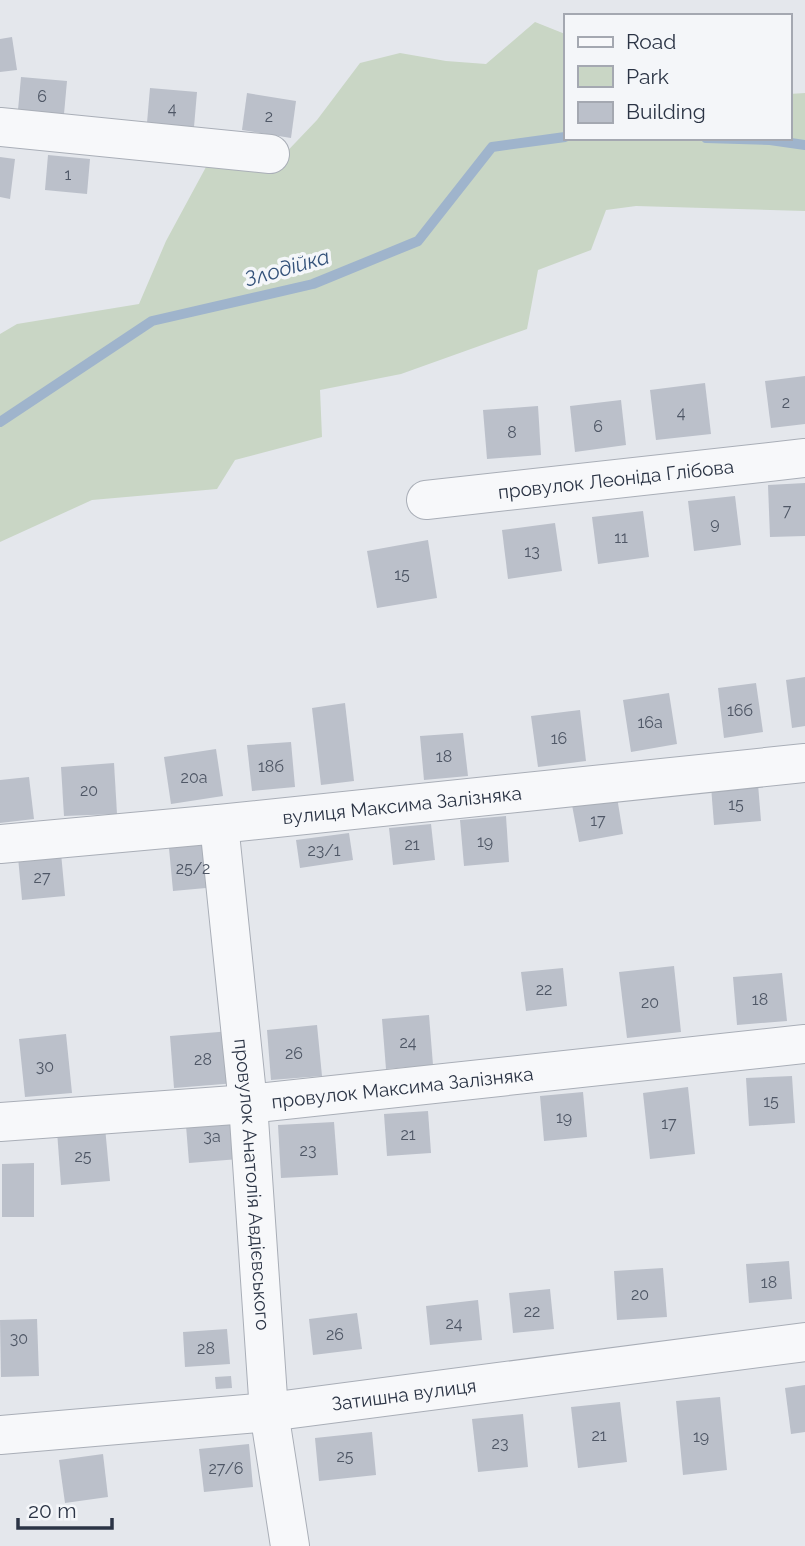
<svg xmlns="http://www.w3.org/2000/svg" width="805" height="1546" font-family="Raleway,sans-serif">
  <rect width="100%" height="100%" fill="#e4e7ec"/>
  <!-- green -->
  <path fill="#c9d6c5" d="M 535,22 L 565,34 L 565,138 L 789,138 L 789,94 L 805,93 L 805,211 L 636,206 L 606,210 L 591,250 L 538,270 L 527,329 L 401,374 L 320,390 L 322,437 L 235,460 L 217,489 L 92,500 L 0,542 L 0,334 L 17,324 L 139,304 L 166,241 L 206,167 L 275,164 L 317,120 L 360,63 L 400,53 L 446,61 L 486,64 Z"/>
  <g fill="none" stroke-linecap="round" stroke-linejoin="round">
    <!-- stream -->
    <g stroke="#9fb4cc" stroke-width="10">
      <path d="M 706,138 L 770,140 L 805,145"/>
      <path d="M 0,422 L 152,321 L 313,284 L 418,241 L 492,147 L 565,137"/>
    </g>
  </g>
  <!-- building -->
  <g fill="#bbc0ca">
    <path d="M 12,37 L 17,70 L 0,72 L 0,39 Z"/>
    <path d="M 21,77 L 67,81 L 64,114 L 18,110 Z"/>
    <path d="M 150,88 L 197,92 L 194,127 L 147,123 Z"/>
    <path d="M 247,93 L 296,101 L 291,138 L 242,130 Z"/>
    <path d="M 48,155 L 90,159 L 87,194 L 45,190 Z"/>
    <path d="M 0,157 L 15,159 L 10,199 L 0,197 Z"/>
    <path d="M 805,376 L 805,424 L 771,428 L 765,381 Z"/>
    <path d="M 705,383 L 711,434 L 656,440 L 650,390 Z"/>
    <path d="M 621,400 L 626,445 L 575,452 L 570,406 Z"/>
    <path d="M 538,406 L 541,455 L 487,459 L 483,410 Z"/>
    <path d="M 805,483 L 805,536 L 770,537 L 768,485 Z"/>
    <path d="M 735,496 L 741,545 L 694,551 L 688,501 Z"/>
    <path d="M 643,511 L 649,557 L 598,564 L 592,517 Z"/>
    <path d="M 555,523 L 562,571 L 508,579 L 502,530 Z"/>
    <path d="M 428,540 L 437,598 L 377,608 L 367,551 Z"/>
    <path d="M 805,677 L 805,726 L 792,728 L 786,680 Z"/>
    <path d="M 756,683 L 763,732 L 724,738 L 718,688 Z"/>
    <path d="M 669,693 L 677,744 L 631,752 L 623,700 Z"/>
    <path d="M 345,703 L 354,781 L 321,785 L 312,708 Z"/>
    <path d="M 580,710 L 586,761 L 538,767 L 531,716 Z"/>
    <path d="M 463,733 L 468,776 L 424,780 L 420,736 Z"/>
    <path d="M 291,742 L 295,787 L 252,791 L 247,745 Z"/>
    <path d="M 216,749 L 223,796 L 171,804 L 164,757 Z"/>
    <path d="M 114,763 L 117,814 L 64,816 L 61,767 Z"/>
    <path d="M 29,777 L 34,819 L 0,823 L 0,780 Z"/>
    <path d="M 758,784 L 761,821 L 714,825 L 711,786 Z"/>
    <path d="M 617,797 L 623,834 L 579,842 L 572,805 Z"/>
    <path d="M 506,816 L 509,862 L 464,866 L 460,820 Z"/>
    <path d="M 431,824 L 435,860 L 393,865 L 389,828 Z"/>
    <path d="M 349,833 L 353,860 L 300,868 L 296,840 Z"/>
    <path d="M 213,844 L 217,887 L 173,891 L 169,848 Z"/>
    <path d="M 61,853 L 65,896 L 22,900 L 18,857 Z"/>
    <path d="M 674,966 L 681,1032 L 627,1038 L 619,972 Z"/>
    <path d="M 563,968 L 567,1006 L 526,1011 L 521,972 Z"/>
    <path d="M 782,973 L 787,1021 L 737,1025 L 733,977 Z"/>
    <path d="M 429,1015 L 433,1065 L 386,1069 L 382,1019 Z"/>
    <path d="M 317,1025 L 322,1076 L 271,1080 L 267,1030 Z"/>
    <path d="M 231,1031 L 236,1083 L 174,1088 L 170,1036 Z"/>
    <path d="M 66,1034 L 72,1093 L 25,1097 L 19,1039 Z"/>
    <path d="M 792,1076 L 795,1123 L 749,1126 L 746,1078 Z"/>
    <path d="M 688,1087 L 695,1154 L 650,1159 L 643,1093 Z"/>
    <path d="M 583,1092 L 587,1137 L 544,1141 L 540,1096 Z"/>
    <path d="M 235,1110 L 239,1159 L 189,1163 L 185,1113 Z"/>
    <path d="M 428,1111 L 431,1153 L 387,1156 L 384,1114 Z"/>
    <path d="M 334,1122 L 338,1175 L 281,1178 L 278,1125 Z"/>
    <path d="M 105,1127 L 110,1181 L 61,1185 L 57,1131 Z"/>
    <path d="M 34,1163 L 34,1217 L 2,1217 L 2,1164 Z"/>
    <path d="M 789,1261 L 792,1299 L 749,1303 L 746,1264 Z"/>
    <path d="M 663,1268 L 667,1317 L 617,1320 L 614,1271 Z"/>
    <path d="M 550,1289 L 554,1329 L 513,1333 L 509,1293 Z"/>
    <path d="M 478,1300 L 482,1340 L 430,1345 L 426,1306 Z"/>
    <path d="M 357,1313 L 362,1349 L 313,1355 L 309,1319 Z"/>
    <path d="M 37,1319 L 39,1376 L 1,1377 L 0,1320 Z"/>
    <path d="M 227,1329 L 230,1364 L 185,1367 L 183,1332 Z"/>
    <path d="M 231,1376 L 232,1388 L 216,1389 L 215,1377 Z"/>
    <path d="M 805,1385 L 805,1432 L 791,1434 L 785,1388 Z"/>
    <path d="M 720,1397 L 727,1470 L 683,1475 L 676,1401 Z"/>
    <path d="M 620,1402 L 627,1462 L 578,1468 L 571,1407 Z"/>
    <path d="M 523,1414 L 528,1467 L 478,1472 L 472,1419 Z"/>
    <path d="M 372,1432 L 376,1475 L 319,1481 L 315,1438 Z"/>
    <path d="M 249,1444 L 253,1487 L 204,1492 L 199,1449 Z"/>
    <path d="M 103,1454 L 108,1497 L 65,1503 L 59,1460 Z"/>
  </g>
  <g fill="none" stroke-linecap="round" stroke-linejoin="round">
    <defs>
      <g id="minor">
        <path d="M 0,127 L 270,154"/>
        <path id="s1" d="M 426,500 L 805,458"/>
        <path id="s2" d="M 219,824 L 248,1104 L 269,1412 L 290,1546"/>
        <path id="s3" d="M 0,844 L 219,824 L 805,763"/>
        <path id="s4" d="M 0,1122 L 248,1104 L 805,1044"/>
        <path id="s5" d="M 0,1435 L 269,1412 L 805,1342"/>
      </g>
    </defs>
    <!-- minor casing -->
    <use href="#minor" stroke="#a9aeb7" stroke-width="40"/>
    <!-- minor -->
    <use href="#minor" stroke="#f7f8fa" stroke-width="38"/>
  </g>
  <g text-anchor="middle" stroke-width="7" stroke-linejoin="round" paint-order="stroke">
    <!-- number labels -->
    <g font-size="16" fill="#4f5766">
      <text x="42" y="102">6</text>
      <text x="172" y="114">4</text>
      <text x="269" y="122">2</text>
      <text x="68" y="180">1</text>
      <text x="786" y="408">2</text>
      <text x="681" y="418">4</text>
      <text x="598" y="432">6</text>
      <text x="512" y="438">8</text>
      <text x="787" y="516">7</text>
      <text x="715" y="529">9</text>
      <text x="621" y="543">11</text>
      <text x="532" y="557">13</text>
      <text x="402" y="580">15</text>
      <text x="740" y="716">16б</text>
      <text x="650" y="728">16а</text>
      <text x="559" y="744">16</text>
      <text x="444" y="762">18</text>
      <text x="271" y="772">18б</text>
      <text x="194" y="783">20а</text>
      <text x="89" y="796">20</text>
      <text x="736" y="810">15</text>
      <text x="598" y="826">17</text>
      <text x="485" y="847">19</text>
      <text x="412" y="850">21</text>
      <text x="324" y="856">23/1</text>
      <text x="193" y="874">25/2</text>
      <text x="42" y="883">27</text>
      <text x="544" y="995">22</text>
      <text x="760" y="1005">18</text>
      <text x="650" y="1008">20</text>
      <text x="408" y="1048">24</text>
      <text x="294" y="1059">26</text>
      <text x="203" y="1065">28</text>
      <text x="45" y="1072">30</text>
      <text x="771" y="1107">15</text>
      <text x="564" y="1123">19</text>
      <text x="669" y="1129">17</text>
      <text x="408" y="1140">21</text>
      <text x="212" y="1142">3а</text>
      <text x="308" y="1156">23</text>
      <text x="83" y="1162">25</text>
      <text x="769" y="1288">18</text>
      <text x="640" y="1300">20</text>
      <text x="532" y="1317">22</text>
      <text x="454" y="1329">24</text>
      <text x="335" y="1340">26</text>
      <text x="19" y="1344">30</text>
      <text x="206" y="1354">28</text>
      <text x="599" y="1441">21</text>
      <text x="701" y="1442">19</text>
      <text x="500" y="1449">23</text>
      <text x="345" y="1462">25</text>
      <text x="226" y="1474">27/6</text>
    </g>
    <!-- street labels -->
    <g font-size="19" fill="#2b3445" stroke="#f4f6f9">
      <text dy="7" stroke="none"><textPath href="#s1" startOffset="191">провулок Леоніда Глібова</textPath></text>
      <text dy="7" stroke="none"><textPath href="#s3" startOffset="404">вулиця Максима Залізняка</textPath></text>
      <text dy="7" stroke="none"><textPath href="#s4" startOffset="404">провулок Максима Залізняка</textPath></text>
      <text dy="7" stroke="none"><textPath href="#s2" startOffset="362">провулок Анатолія Авдієвського</textPath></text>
      <text dy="7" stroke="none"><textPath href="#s5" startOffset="406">Затишна вулиця</textPath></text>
    </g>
    <!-- water labels -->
    <g font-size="21" font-style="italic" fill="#34527a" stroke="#f4f6f9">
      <text transform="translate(287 268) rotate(-16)" y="7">Злодійка</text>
    </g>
  </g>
  <!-- legend -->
  <rect x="564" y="14" width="228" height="126" fill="#f4f6f9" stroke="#a4a8b1" stroke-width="2"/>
  <rect x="578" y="37" width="35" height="10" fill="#f7f8fa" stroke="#a4a8b1" stroke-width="2"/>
  <text x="626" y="49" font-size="21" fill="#2b3445">Road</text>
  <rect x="578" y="66" width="35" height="21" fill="#c9d6c5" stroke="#a4a8b1" stroke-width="2"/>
  <text x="626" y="84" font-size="21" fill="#2b3445">Park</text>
  <rect x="578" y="102" width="35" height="21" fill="#bbc0ca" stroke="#a4a8b1" stroke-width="2"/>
  <text x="626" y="119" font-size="21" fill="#2b3445">Building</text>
  <!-- scale -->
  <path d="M18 1518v10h94v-10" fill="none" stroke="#2b3445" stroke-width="3.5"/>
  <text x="28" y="1518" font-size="21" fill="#2b3445" stroke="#f4f6f9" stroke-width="5" paint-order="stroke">20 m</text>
</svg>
